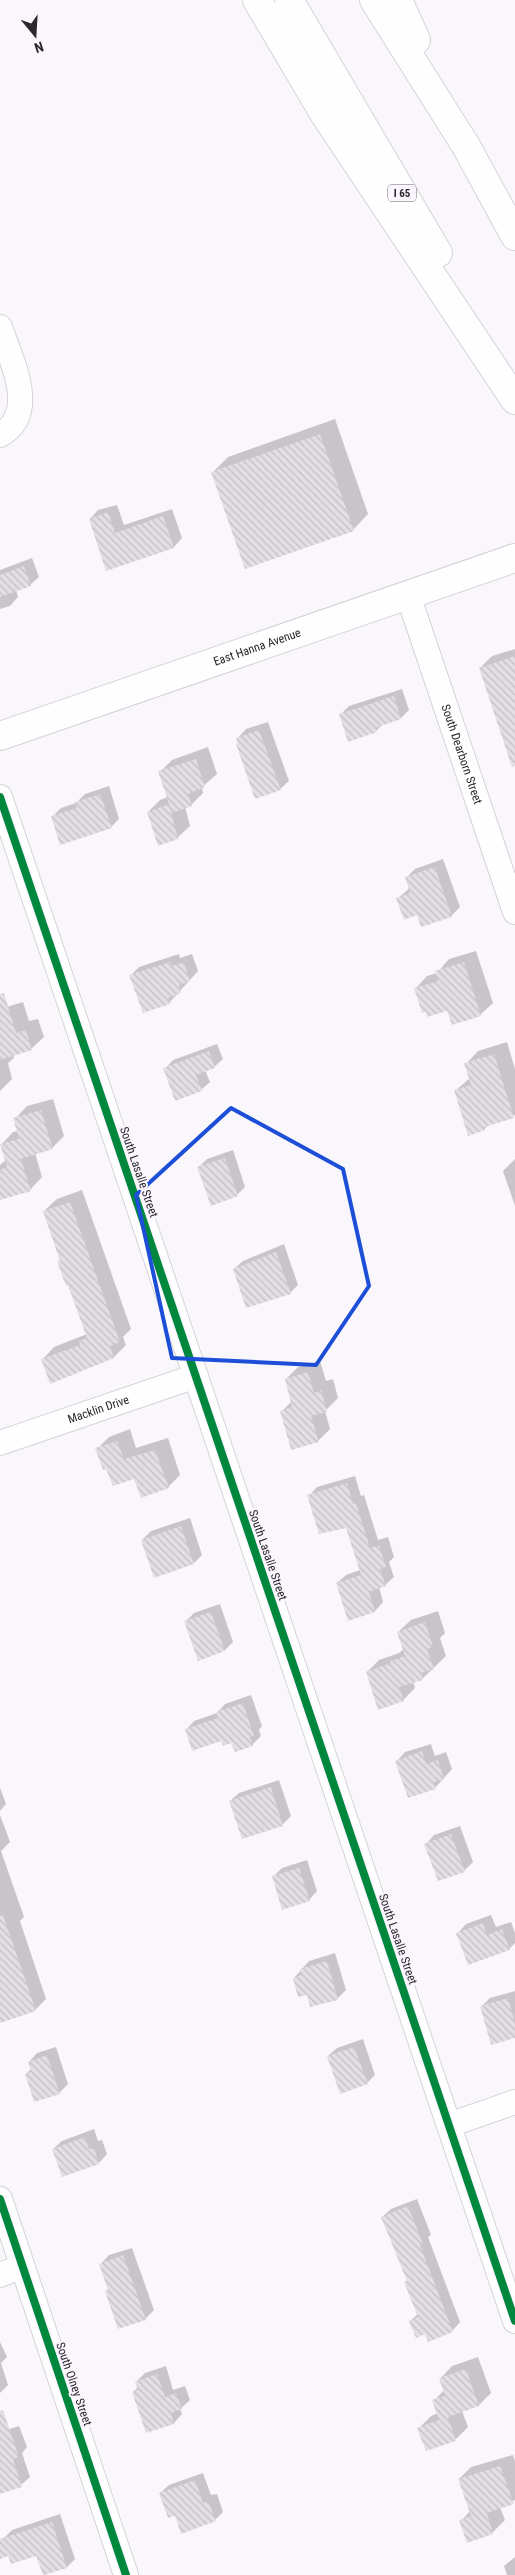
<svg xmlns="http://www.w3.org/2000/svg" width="515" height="2575" font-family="'Roboto Condensed',sans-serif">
  <defs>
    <pattern id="building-back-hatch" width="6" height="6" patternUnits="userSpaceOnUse" patternTransform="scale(1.25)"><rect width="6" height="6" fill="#e2dfe4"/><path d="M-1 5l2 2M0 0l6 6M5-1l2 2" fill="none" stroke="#c2bfc4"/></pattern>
  </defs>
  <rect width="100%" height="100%" fill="#faf7fc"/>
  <!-- shadow -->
  <g fill="#0003">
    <path d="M 335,419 L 368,514 L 353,530 L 213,472 L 228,457 Z"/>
    <path d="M 117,505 L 124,525 L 172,509 L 182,538 L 174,547 L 107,569 L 90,519 L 98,510 Z"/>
    <path d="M 32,558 L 39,577 L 30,585 L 16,590 L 18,597 L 10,606 L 0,609 L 0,570 Z"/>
    <path d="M 515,649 L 515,741 L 480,668 L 492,656 Z"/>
    <path d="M 402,689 L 409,710 L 401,718 L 384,723 L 376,731 L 341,714 L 349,706 Z"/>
    <path d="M 268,722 L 289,781 L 280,789 L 240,743 L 238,738 L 246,729 Z"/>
    <path d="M 208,747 L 217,774 L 202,787 L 203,793 L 191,805 L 185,807 L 190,826 L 177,838 L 148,812 L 160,800 L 168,797 L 160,772 L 172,760 Z"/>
    <path d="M 109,786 L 119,819 L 111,827 L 52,817 L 61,808 L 76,803 L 85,794 Z"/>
    <path d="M 443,859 L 460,907 L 451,916 L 418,914 L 398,898 L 410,888 L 406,878 L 415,869 Z"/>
    <path d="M 476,951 L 493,1003 L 480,1015 L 415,989 L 427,976 L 437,973 L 449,959 Z"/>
    <path d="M 179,954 L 180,958 L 192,954 L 198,971 L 169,1003 L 130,976 L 139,967 Z"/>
    <path d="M 23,1002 L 29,1021 L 38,1019 L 44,1037 L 31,1049 L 13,1055 L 14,1058 L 8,1063 L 12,1079 L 0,1091 L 0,1009 Z"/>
    <path d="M 507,1042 L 515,1069 L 515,1115 L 490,1124 L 484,1129 L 456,1090 L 470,1078 L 466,1064 L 478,1051 Z"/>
    <path d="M 217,1044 L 223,1059 L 214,1067 L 205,1070 L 210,1082 L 201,1090 L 165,1069 L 173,1060 Z"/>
    <path d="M 53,1099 L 64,1136 L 52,1148 L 35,1153 L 42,1177 L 30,1190 L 0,1197 L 0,1165 L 6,1160 L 1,1145 L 13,1132 L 18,1131 L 15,1119 L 27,1106 Z"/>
    <path d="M 233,1150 L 245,1187 L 237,1195 L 199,1167 L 207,1159 Z"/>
    <path d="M 515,1159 L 515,1206 L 503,1171 Z"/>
    <path d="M 82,1190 L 131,1329 L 123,1337 L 126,1345 L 114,1357 L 51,1383 L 42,1360 L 54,1347 L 87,1334 L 59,1262 L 61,1260 L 44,1211 L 57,1199 Z"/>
    <path d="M 284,1244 L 298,1285 L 290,1293 L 234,1269 L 243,1261 Z"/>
    <path d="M 320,1361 L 326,1381 L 333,1379 L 338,1398 L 325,1411 L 330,1429 L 318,1441 L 282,1411 L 292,1401 L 286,1379 L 298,1367 Z"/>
    <path d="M 130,1429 L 136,1448 L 168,1438 L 180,1475 L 168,1487 L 135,1477 L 97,1449 L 109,1437 Z"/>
    <path d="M 355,1476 L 361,1496 L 364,1495 L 378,1540 L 388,1537 L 394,1557 L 389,1562 L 394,1577 L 385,1585 L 379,1587 L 383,1602 L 375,1611 L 349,1619 L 337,1583 L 346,1575 L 360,1570 L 347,1527 L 309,1496 L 317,1487 Z"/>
    <path d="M 190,1518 L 202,1555 L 194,1563 L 142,1540 L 151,1531 Z"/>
    <path d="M 220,1604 L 233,1642 L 225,1650 L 185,1622 L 194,1613 Z"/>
    <path d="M 438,1611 L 445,1633 L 440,1638 L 446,1656 L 422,1679 L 413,1682 L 415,1688 L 403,1700 L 367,1672 L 379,1660 L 399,1653 L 404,1649 L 398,1632 L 411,1620 Z"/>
    <path d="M 251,1695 L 262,1726 L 259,1730 L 261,1736 L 252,1745 L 222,1740 L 186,1730 L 194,1721 L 217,1713 L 225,1704 Z"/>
    <path d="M 431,1744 L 435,1756 L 446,1752 L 452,1769 L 435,1788 L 397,1761 L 405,1752 Z"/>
    <path d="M 279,1780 L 291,1816 L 282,1825 L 230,1801 L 239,1793 Z"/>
    <path d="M 0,1788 L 6,1804 L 0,1811 Z"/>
    <path d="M 0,1815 L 10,1842 L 1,1851 L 24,1917 L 20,1921 L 46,1999 L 35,2010 L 0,1991 Z"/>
    <path d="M 460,1826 L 473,1862 L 465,1870 L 439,1880 L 426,1844 L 434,1835 Z"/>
    <path d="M 307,1860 L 317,1891 L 309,1900 L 273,1877 L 282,1868 Z"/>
    <path d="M 491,1915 L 496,1927 L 511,1922 L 515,1933 L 515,1943 L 509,1949 L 458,1933 L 466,1924 Z"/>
    <path d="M 335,1953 L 346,1990 L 337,1999 L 308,1993 L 294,1978 L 309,1961 Z"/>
    <path d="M 515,1991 L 515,2037 L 481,2007 L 490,1998 Z"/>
    <path d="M 363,2039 L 375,2075 L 367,2083 L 328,2056 L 337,2048 Z"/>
    <path d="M 56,2047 L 68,2084 L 59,2093 L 26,2074 L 31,2069 L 29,2062 L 37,2053 Z"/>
    <path d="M 94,2129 L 98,2141 L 102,2140 L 107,2154 L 99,2163 L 63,2176 L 53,2149 L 62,2141 Z"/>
    <path d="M 417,2199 L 431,2235 L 428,2237 L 460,2322 L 452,2331 L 426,2333 L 410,2321 L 418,2314 L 405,2283 L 408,2280 L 382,2217 L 391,2209 Z"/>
    <path d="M 132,2248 L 154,2310 L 145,2319 L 106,2292 L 109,2288 L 101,2264 L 109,2255 Z"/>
    <path d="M 0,2342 L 7,2357 L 1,2363 L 8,2385 L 0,2393 Z"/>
    <path d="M 478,2357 L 491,2393 L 479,2405 L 462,2411 L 468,2427 L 456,2439 L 426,2450 L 419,2428 L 431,2416 L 438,2413 L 434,2401 L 444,2390 L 440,2379 L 452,2366 Z"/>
    <path d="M 166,2366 L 173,2390 L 185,2386 L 190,2400 L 180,2409 L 182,2414 L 174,2423 L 133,2392 L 138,2387 L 136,2382 L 145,2373 Z"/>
    <path d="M 19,2426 L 27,2447 L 22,2453 L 30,2477 L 21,2485 L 0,2493 L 0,2432 Z"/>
    <path d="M 513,2455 L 515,2461 L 515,2500 L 500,2507 L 505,2520 L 493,2532 L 468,2541 L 461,2521 L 470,2511 L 459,2479 L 471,2467 Z"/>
    <path d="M 203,2473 L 211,2495 L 217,2494 L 223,2512 L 215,2520 L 176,2514 L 160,2493 L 169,2485 Z"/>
    <path d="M 60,2514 L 75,2559 L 67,2567 L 44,2575 L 37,2554 L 3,2539 L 12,2530 Z"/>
    <path d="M 515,2557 L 515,2575 L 507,2575 L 504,2566 Z"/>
  </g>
  <!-- building -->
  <g fill="url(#building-back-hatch)">
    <path d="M 320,434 L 354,531 L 245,569 L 211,472 Z"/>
    <path d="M 108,512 L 115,533 L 163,516 L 174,548 L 106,571 L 89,519 Z"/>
    <path d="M 24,566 L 31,586 L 0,597 L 0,575 Z"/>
    <path d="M 515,656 L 515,766 L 512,767 L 479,668 Z"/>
    <path d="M 394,696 L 401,719 L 375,728 L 377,732 L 348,742 L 339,714 Z"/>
    <path d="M 259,730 L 281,790 L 255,799 L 236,744 L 238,744 L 236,738 Z"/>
    <path d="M 196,759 L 205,787 L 188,794 L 192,806 L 172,813 L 158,771 Z"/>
    <path d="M 100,794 L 112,828 L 60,845 L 51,816 L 77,808 L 75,802 Z"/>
    <path d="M 169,804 L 178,839 L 158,846 L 147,812 Z"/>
    <path d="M 435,867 L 452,917 L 421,927 L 417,915 L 404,920 L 396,898 L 410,893 L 405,877 Z"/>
    <path d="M 170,962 L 172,966 L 184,962 L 190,981 L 179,985 L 181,993 L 168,998 L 170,1004 L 143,1013 L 129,975 Z"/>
    <path d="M 464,962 L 481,1016 L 452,1025 L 447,1011 L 427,1017 L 426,1012 L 422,1013 L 414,988 L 438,981 L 435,971 Z"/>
    <path d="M 4,993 L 16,1033 L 26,1030 L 32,1050 L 0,1060 L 0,994 Z"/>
    <path d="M 209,1051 L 215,1068 L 196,1075 L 202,1091 L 175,1101 L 163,1068 Z"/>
    <path d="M 494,1054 L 514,1118 L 484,1127 L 485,1130 L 468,1136 L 454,1090 L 471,1085 L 464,1063 Z"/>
    <path d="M 41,1110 L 53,1149 L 21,1159 L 31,1191 L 0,1200 L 0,1170 L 7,1167 L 0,1144 L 19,1139 L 13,1118 Z"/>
    <path d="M 225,1158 L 238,1196 L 211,1206 L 197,1167 Z"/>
    <path d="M 70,1202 L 120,1342 L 110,1346 L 114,1358 L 50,1384 L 41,1359 L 80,1345 L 79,1341 L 87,1338 L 68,1285 L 66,1286 L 57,1261 L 60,1261 L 43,1211 Z"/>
    <path d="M 276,1252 L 291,1294 L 246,1308 L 233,1269 Z"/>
    <path d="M 308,1372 L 314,1393 L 321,1390 L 327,1412 L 311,1416 L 319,1442 L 291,1450 L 280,1411 L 292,1407 L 285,1379 Z"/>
    <path d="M 117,1441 L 124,1459 L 155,1450 L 169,1488 L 141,1498 L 134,1479 L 113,1486 L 106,1469 L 103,1470 L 95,1448 Z"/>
    <path d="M 347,1483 L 353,1504 L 356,1503 L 370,1548 L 379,1545 L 386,1567 L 380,1569 L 386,1586 L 369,1592 L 375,1612 L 348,1621 L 336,1583 L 361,1575 L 346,1528 L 319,1534 L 307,1495 Z"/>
    <path d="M 181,1526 L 194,1564 L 154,1578 L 141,1540 Z"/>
    <path d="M 211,1612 L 225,1651 L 198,1661 L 184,1621 Z"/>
    <path d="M 425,1622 L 433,1647 L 427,1649 L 434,1669 L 421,1673 L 423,1680 L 399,1687 L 404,1701 L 378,1710 L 366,1672 L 391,1663 L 390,1661 L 405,1656 L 397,1632 Z"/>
    <path d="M 243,1703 L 254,1736 L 250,1737 L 253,1746 L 235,1752 L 231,1743 L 223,1746 L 221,1741 L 192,1751 L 185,1729 L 218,1718 L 216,1712 Z"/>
    <path d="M 422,1751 L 426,1764 L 438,1760 L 444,1779 L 434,1782 L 436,1789 L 408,1798 L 395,1761 Z"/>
    <path d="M 271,1787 L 283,1826 L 242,1839 L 229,1801 Z"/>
    <path d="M 451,1834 L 465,1872 L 438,1881 L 424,1844 Z"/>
    <path d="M 299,1868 L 310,1901 L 282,1910 L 272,1876 Z"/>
    <path d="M 3,1915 L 36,2011 L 0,2023 L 0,1916 Z"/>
    <path d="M 483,1923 L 487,1935 L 502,1929 L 510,1950 L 468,1965 L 456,1933 Z"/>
    <path d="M 327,1961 L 338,2000 L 310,2007 L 307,1995 L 298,1997 L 293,1978 L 301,1975 L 300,1969 Z"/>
    <path d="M 508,1998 L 515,2023 L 515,2038 L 491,2045 L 480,2006 Z"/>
    <path d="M 354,2047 L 368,2084 L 340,2094 L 327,2056 Z"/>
    <path d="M 47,2055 L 60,2094 L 34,2102 L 25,2074 L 31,2072 L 28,2062 Z"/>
    <path d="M 85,2137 L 89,2149 L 94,2148 L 99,2164 L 62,2177 L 52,2149 Z"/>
    <path d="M 408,2206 L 423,2244 L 420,2245 L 453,2332 L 428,2342 L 425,2334 L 416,2338 L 409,2321 L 418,2317 L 404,2282 L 407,2281 L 381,2217 Z"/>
    <path d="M 123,2255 L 146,2320 L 118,2329 L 105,2291 L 108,2290 L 99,2264 Z"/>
    <path d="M 466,2369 L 479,2406 L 448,2417 L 456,2441 L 426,2451 L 417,2428 L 439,2420 L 432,2400 L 445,2396 L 439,2378 Z"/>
    <path d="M 157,2374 L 165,2397 L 176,2393 L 182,2409 L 171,2413 L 174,2424 L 146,2433 L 132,2392 L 138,2390 L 135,2382 Z"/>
    <path d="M 3,2410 L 19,2457 L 13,2459 L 22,2487 L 0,2494 L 0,2411 Z"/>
    <path d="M 500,2466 L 514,2504 L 487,2513 L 493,2534 L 467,2543 L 459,2520 L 471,2516 L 458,2479 Z"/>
    <path d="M 195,2480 L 203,2503 L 208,2501 L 216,2521 L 181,2534 L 175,2516 L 168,2518 L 159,2493 Z"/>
    <path d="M 52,2522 L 67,2568 L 43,2575 L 36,2556 L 11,2564 L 8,2556 L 0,2559 L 0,2539 Z"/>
  </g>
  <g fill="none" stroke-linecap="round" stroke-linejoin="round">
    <defs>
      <g id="minor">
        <path d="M 0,327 C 10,358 40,413 0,435"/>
        <path id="s1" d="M 408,595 L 515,912"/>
        <path d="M 0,797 L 515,2321"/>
        <path id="s2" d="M 0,1443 L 196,1376"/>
        <path d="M 449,2125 L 515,2102"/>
        <path d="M 0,2199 L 126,2575"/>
        <path d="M 0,2275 L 22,2266"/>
      </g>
      <g id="secondary">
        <path id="s3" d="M 0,736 L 515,558"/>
      </g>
      <g id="motorway">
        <path d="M 257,0 L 325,115 L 515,400"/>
        <path d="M 289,0 L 438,253"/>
        <path d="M 374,0 L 466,146 L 515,236"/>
        <path d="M 398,0 L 416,40"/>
      </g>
    </defs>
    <!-- minor casing -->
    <use href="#minor" stroke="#d6d3d7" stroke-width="26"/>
    <!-- secondary casing -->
    <use href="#secondary" stroke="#d6d3d7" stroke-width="30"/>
    <!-- motorway casing -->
    <use href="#motorway" stroke="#d6d3d7" stroke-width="30"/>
    <!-- minor -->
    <use href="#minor" stroke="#fefeff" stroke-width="24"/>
    <!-- secondary -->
    <use href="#secondary" stroke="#fefeff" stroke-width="28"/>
    <!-- motorway -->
    <use href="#motorway" stroke="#fefeff" stroke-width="28"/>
    <defs>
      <g id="cycleway">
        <path d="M 0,797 L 515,2321"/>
        <path d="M 0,2199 L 126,2575"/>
      </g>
    </defs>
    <!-- cycleway casing -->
    <use href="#cycleway" stroke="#fbf5fe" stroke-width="11"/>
    <!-- cycleway -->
    <use href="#cycleway" stroke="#00873e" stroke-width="8"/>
  </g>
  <!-- marked area -->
  <path fill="none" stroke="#1d4ed8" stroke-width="4" stroke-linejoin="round" d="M 231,1108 L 343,1169 L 369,1286 L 316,1365 L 172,1358 L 136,1195 Z"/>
  <g text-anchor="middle" stroke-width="4" stroke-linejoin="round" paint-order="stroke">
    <!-- shield labels -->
    <rect fill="#fbf5fe" stroke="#69666c" stroke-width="1" x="388" y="184.5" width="28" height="17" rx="4"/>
    <g font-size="11" font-weight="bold" fill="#2b282d">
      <text x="402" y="197">I 65</text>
    </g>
    <!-- street labels -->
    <g font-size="12" fill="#2b282d" stroke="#fbf5fe">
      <text dy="4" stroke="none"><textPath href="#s3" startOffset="272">East Hanna Avenue</textPath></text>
      <text dy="4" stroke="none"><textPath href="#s1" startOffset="168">South Dearborn Street</textPath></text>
      <text transform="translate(139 1172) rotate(71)" y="4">South Lasalle Street</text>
      <text dy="4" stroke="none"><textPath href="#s2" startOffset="104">Macklin Drive</textPath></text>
      <text transform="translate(268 1555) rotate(71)" y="4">South Lasalle Street</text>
      <text transform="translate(398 1939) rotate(71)" y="4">South Lasalle Street</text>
      <text transform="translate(74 2384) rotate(71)" y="4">South Olney Street</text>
    </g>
  </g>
  <!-- north arrow -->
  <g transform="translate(35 35) rotate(162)" stroke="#fbf5fe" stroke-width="4" paint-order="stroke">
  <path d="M0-4L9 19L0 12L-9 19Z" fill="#2b282d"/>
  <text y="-8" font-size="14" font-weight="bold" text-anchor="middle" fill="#2b282d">N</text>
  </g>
</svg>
